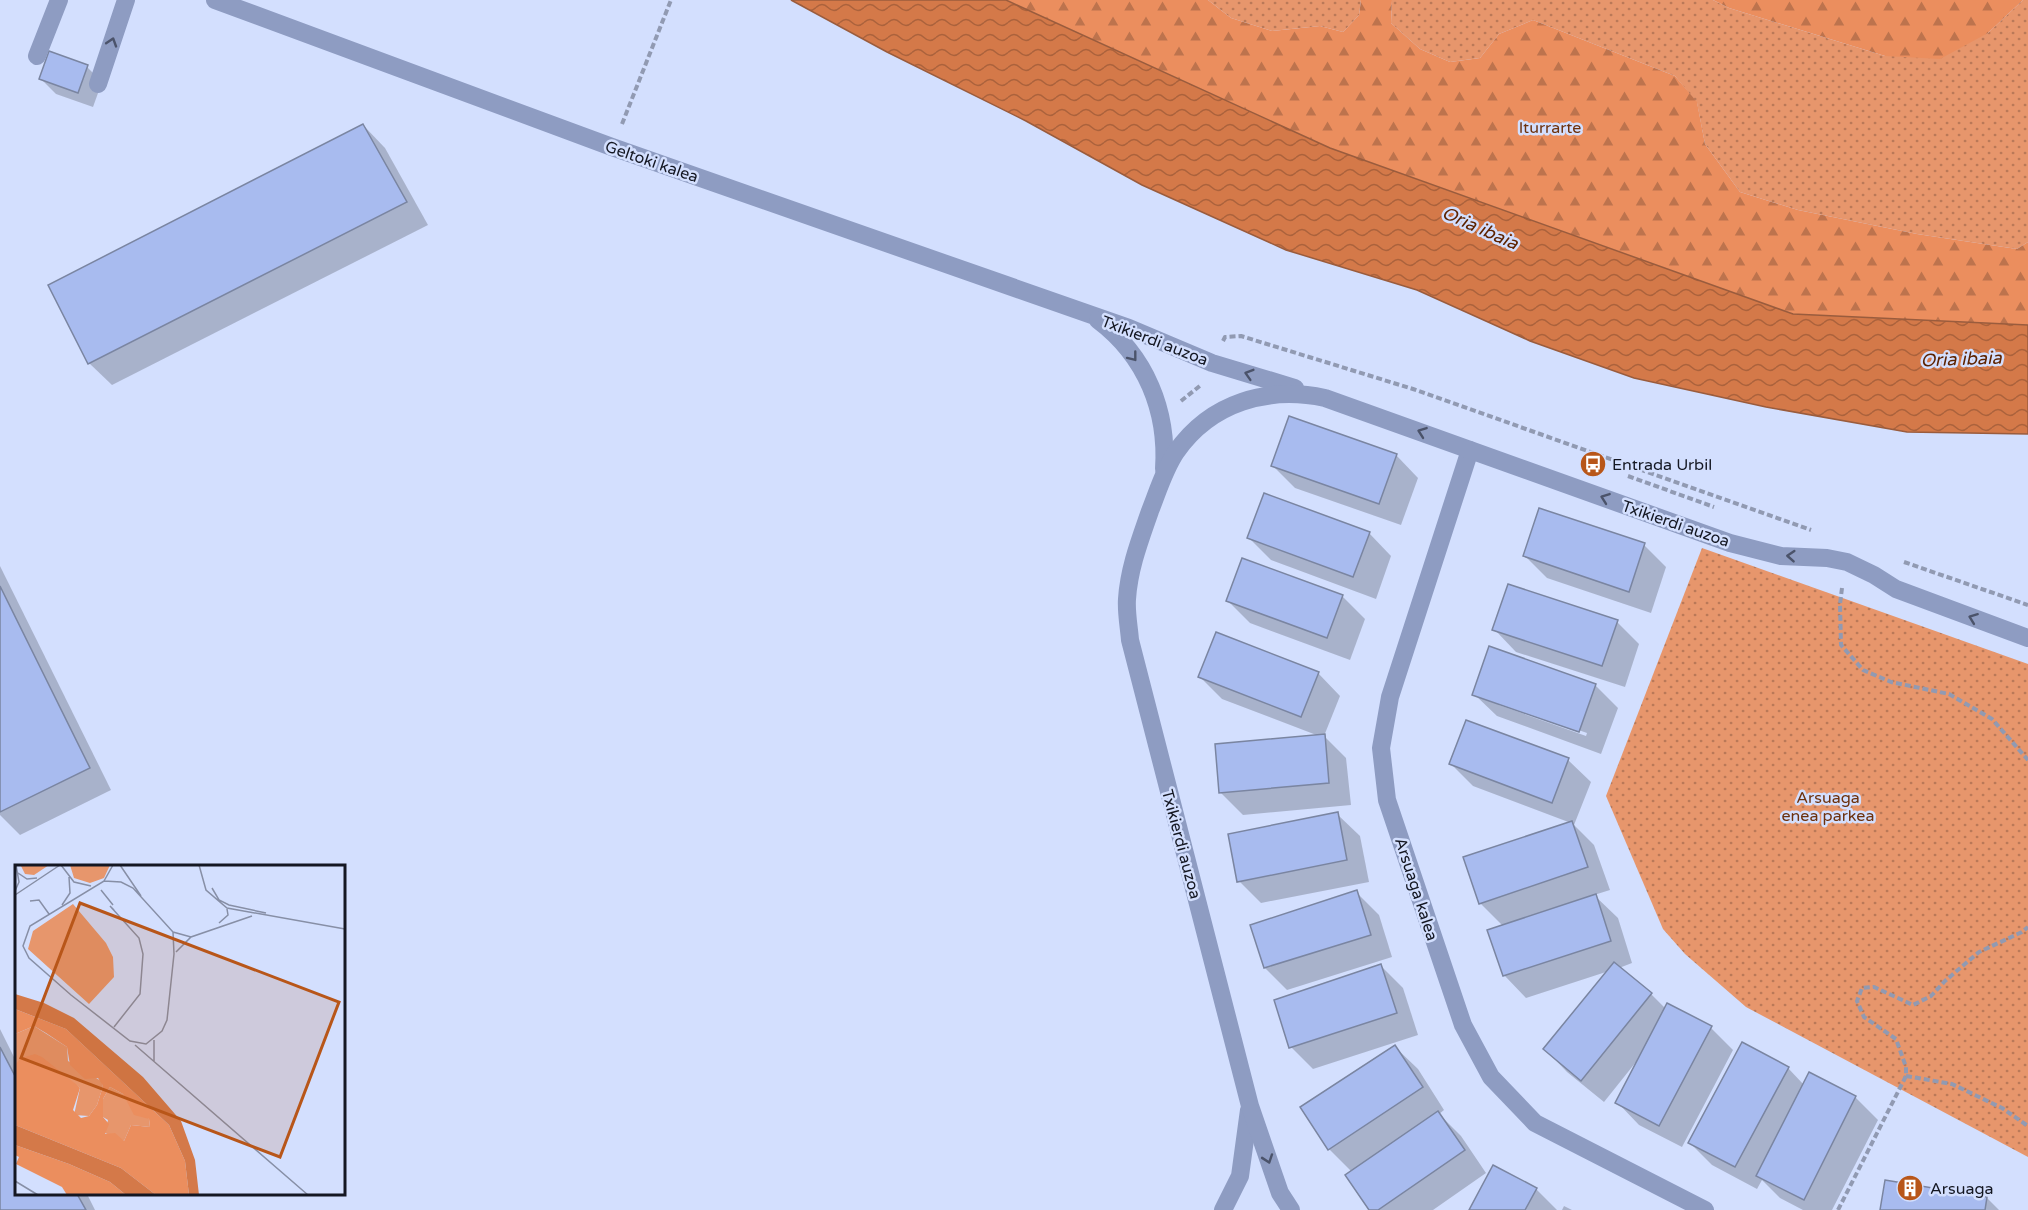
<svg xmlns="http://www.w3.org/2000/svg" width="2028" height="1210" font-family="'Varela Round',sans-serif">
  <defs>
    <pattern id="green-dots" width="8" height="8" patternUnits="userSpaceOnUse" patternTransform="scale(1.5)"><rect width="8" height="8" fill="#e7966c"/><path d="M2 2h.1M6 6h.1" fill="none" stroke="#ba7958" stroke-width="1.8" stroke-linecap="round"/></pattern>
    <pattern id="forest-firs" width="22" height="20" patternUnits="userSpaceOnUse" patternTransform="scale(1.5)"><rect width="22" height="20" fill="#eb8e5e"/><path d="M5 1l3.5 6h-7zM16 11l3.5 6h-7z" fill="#bd734d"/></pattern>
    <pattern id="water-waves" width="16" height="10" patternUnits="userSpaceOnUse" patternTransform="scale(1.5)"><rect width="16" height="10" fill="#d47949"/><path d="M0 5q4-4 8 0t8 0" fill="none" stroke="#ab623c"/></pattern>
  </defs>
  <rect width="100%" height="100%" fill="#d3dffe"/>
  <!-- green -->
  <g fill="url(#green-dots)">
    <path d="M 1208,0 L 1361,0 L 1359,15 L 1343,32 L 1320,26 L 1272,31 L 1231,18 Z"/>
    <path d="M 1392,0 L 1713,0 L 1729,8 L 1885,56 L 1988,33 L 2023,0 L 2028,0 L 2028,242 L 2017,249 L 1917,234 L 1798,210 L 1740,192 L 1705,144 L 1697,103 L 1675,76 L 1533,20 L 1499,34 L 1480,58 L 1450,62 L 1420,49 L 1391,23 Z"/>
    <path d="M 1702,548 L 2028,664 L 2028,1157 L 1746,1007 L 1685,954 L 1663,929 L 1606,796 Z"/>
  </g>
  <!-- forest -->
  <g fill="url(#forest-firs)">
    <path d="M 1006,0 L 1208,0 L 1231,18 L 1272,31 L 1320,26 L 1343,32 L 1359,15 L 1361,0 L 1392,0 L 1391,23 L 1420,49 L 1450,62 L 1480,58 L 1499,34 L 1533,20 L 1675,76 L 1697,102 L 1705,144 L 1740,192 L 1798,210 L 1917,234 L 2017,249 L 2028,242 L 2028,325 L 1793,314 L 1330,148 Z"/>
    <path d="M 1713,0 L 2023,0 L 1988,33 L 1940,59 L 1885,56 L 1729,8 Z"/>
  </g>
  <!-- water -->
  <path fill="url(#water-waves)" stroke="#9a5c3d" stroke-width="1.5" d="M 791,0 L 1006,0 L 1330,148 L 1793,314 L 2028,325 L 2028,434 L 1907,432 L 1766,407 L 1634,378 L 1530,341 L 1417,290 L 1286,250 L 1142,185 L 1026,121 L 887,52 Z"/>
  <!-- shadow -->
  <g fill="#0003" fill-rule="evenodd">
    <path d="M 87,67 L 102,82 L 93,107 L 56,94 L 41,79 Z"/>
    <path d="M 363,125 L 385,148 L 428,225 L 112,385 L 89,363 Z"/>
    <path d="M 1396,455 L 1418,478 L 1401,525 L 1295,488 L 1273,466 Z"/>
    <path d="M 1369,533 L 1391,556 L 1376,599 L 1271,560 L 1249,538 Z"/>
    <path d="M 1644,545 L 1666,567 L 1651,613 L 1547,578 L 1525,556 Z"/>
    <path d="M 0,566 L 111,790 L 20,835 L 0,815 Z"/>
    <path d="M 1342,596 L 1365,619 L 1350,660 L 1250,623 L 1228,601 Z"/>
    <path d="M 1617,622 L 1639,644 L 1625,687 L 1516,652 L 1494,629 Z"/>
    <path d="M 1490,648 L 1596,686 L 1618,708 L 1601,754 L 1497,716 L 1474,694 ZM 1499,702 L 1587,733 L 1586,736 L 1499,705 Z"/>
    <path d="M 1318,673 L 1340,696 L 1324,736 L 1346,758 L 1351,805 L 1243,815 L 1221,793 L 1319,736 L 1222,699 L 1200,677 Z"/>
    <path d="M 1568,760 L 1591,782 L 1574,825 L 1594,845 L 1610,890 L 1594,895 L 1618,918 L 1632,963 L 1619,968 L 1651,994 L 1666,1009 L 1711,1028 L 1733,1050 L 1682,1147 L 1639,1125 L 1617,1102 L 1636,1062 L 1604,1102 L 1567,1072 L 1545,1049 L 1609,971 L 1526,998 L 1504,975 L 1503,926 L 1480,903 L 1571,823 L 1473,786 L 1451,764 Z"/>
    <path d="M 1337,814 L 1360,836 L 1369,882 L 1261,903 L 1239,881 Z"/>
    <path d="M 1356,892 L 1379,915 L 1392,957 L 1287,990 L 1265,968 L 1252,925 Z"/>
    <path d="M 1381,966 L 1403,988 L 1418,1035 L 1313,1069 L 1291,1047 Z"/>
    <path d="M 0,1029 L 16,1061 L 16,1194 L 87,1194 L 95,1210 L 0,1210 Z"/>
    <path d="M 1395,1047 L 1418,1069 L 1444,1110 L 1439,1114 L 1461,1136 L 1486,1173 L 1433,1210 L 1370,1210 L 1352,1172 L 1329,1149 Z"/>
    <path d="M 1788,1068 L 1804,1085 L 1809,1074 L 1855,1097 L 1878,1120 L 1832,1210 L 1803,1210 L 1780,1198 L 1762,1180 L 1757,1189 L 1712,1165 L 1690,1143 Z"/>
    <path d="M 1536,1189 L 1557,1210 L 1470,1210 Z"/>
    <path d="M 1987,1198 L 1999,1210 L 1882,1210 Z"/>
    <path d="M 1564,1206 L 1572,1210 L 1562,1210 Z"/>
  </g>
  <!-- building -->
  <g fill="#a8bbef" stroke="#7a85a1" stroke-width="1.5">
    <path d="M 49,51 L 88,65 L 78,93 L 39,79 Z"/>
    <path d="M 363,124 L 407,202 L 88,364 L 48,285 Z"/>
    <path d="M 1289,416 L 1397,454 L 1379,504 L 1271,466 Z"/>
    <path d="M 1264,493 L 1370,532 L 1353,577 L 1247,538 Z"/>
    <path d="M 1539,508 L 1645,543 L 1629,592 L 1523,556 Z"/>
    <path d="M 1242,558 L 1343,595 L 1327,638 L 1226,601 Z"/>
    <path d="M 1508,584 L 1618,620 L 1602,666 L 1492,630 Z"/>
    <path d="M 0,586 L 90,768 L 0,812 Z"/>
    <path d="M 1216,632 L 1319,672 L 1301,717 L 1198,677 Z"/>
    <path d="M 1489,646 L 1596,684 L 1579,732 L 1472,695 Z"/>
    <path d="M 1466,720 L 1569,758 L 1552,803 L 1449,764 Z"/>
    <path d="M 1325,734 L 1329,783 L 1219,793 L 1215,744 Z"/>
    <path d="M 1338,812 L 1347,860 L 1237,882 L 1228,834 Z"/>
    <path d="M 1572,821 L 1588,867 L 1479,904 L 1463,857 Z"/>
    <path d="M 1357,890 L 1371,935 L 1264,968 L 1250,925 Z"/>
    <path d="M 1596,894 L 1611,941 L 1503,976 L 1487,930 Z"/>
    <path d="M 1614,962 L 1652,993 L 1581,1081 L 1543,1049 Z"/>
    <path d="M 1381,964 L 1397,1013 L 1289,1048 L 1274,1000 Z"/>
    <path d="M 1667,1003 L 1712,1026 L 1659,1126 L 1615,1103 Z"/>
    <path d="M 1742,1042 L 1789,1067 L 1735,1167 L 1688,1143 Z"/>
    <path d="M 1395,1045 L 1423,1087 L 1328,1150 L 1300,1107 Z"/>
    <path d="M 0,1047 L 16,1078 L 16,1194 L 77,1194 L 86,1210 L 0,1210 Z"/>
    <path d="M 1809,1072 L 1856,1096 L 1804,1200 L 1756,1176 Z"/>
    <path d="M 1438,1111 L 1465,1150 L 1378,1210 L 1369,1210 L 1345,1175 Z"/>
    <path d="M 1493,1165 L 1537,1188 L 1525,1210 L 1469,1210 Z"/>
    <path d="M 1885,1180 L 1987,1197 L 1985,1210 L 1880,1210 Z"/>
  </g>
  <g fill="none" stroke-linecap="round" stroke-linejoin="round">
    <!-- path -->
    <g stroke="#919ab2" stroke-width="4" stroke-dasharray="6 3" stroke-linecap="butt">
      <path d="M 622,124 L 671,0"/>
      <path d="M 1223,341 L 1225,337 L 1241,336 L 1413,389 L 1811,530"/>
      <path d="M 1181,401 L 1201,385"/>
      <path d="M 1628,476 L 1714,507"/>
      <path d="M 1904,562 L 2028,605"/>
      <path d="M 1842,588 L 1840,604 L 1841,645 L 1863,670 L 1891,682 L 1949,694 L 1992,719 L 2028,760"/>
      <path d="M 1906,1076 L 1952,1084 L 2002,1108 L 2028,1126"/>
      <path d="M 1838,1210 L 1906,1076 L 1906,1067 L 1896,1039 L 1864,1017 L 1857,1001 L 1862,988 L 1874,987 L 1913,1005 L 1931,996 L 1945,981 L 1979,952 L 2022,932 L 2028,927"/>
    </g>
    <!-- minor -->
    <g stroke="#8e9cc2" stroke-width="18">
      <path d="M 215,0 L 612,147 L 1129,328 L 1212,363 L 1295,388"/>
      <path d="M 37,56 L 59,0"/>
      <path d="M 98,84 L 126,0"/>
      <path d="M 1098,320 C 1146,356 1168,411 1164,469"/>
      <path d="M 1470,450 L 1390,697 L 1381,748 L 1387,800 L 1463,1025 L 1491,1077 L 1535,1123 L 1705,1210"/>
      <path d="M 1223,1210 L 1240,1176 L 1249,1110"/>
      <path d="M 1291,1210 L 1280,1193 L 1250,1106 L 1130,640 C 1129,627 1126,612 1127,599 C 1129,568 1140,540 1150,511 C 1158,491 1164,470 1176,452 C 1211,402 1268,386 1325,398 L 1730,543 L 1781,556 L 1827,558 L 1847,562 L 1874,575 L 1896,589 L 2028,638"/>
    </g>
  </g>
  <!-- one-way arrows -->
  <defs><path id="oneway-chevron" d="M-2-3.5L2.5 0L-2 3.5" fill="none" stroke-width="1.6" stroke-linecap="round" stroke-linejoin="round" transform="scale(1.5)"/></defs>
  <g stroke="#4b536a">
    <use href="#oneway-chevron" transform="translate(112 42) rotate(-72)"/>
    <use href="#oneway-chevron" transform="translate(1133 357) rotate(52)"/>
    <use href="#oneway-chevron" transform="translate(1249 374) rotate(-163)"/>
    <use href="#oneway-chevron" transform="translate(1422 432) rotate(-160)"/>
    <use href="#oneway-chevron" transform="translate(1605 498) rotate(-160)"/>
    <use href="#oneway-chevron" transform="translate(1791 556) rotate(-176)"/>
    <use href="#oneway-chevron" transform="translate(1973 618) rotate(-159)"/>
    <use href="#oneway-chevron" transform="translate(1268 1159) rotate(71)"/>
  </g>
  <!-- icons -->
  <defs>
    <symbol id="bus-disc" viewBox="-11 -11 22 22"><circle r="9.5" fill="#b85619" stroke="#d3dffe"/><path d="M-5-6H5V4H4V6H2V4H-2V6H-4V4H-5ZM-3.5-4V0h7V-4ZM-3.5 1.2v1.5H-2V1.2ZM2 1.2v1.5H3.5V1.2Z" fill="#fff"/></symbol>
    <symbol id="building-disc" viewBox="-11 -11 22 22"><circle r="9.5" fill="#b85619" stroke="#d3dffe"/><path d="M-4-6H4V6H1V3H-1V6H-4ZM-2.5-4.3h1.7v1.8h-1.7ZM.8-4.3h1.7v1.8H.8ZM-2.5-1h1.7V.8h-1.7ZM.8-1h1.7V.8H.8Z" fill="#fff"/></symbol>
  </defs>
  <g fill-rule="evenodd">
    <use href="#bus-disc" x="1578" y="449" width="30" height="30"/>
    <use href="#building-disc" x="1895" y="1173" width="30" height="30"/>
  </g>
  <g text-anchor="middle" stroke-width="5" stroke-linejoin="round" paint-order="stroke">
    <!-- park labels -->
    <g font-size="16" fill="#6c310d" stroke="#d3dffe">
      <text x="1550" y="133">Iturrarte</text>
      <text x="1828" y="803">Arsuaga<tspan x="1828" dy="18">enea parkea</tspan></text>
    </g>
    <!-- street labels -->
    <g font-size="16" fill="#141722" stroke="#d3dffe">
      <text transform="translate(652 161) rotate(19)" y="6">Geltoki kalea</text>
      <text transform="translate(1155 340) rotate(21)" y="6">Txikierdi auzoa</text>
      <text transform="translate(1676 523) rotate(19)" y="6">Txikierdi auzoa</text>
      <text transform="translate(1182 844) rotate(75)" y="6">Txikierdi auzoa</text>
      <text transform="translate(1417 889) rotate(72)" y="6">Arsuaga kalea</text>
    </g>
    <!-- poi labels -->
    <g font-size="16" fill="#141722" stroke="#d3dffe" text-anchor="start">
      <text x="1612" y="470">Entrada Urbil</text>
      <text x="1930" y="1194">Arsuaga</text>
    </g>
    <!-- water labels -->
    <g font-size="18" font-style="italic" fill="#5d2300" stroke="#d3dffe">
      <text transform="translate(1480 228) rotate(24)" y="6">Oria ibaia</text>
      <text transform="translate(1961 359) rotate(-2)" y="6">Oria ibaia</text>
    </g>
  </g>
  <!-- overview -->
  <g transform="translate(15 865)">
    <rect width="330" height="330" fill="#d3dffe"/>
    <path d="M 34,0 L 19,10 L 10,9 L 6,1 ZM 55,0 L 95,0 L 89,13 L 75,18 L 59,13 ZM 58,39 L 91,78 L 98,92 L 99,112 L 74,139 L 13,84 L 18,66 ZM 19,161 L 52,182 L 53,196 L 86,216 L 88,221 L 82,240 L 74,251 L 59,250 L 65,223 L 44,206 L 0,200 L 0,169 ZM 95,222 L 108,229 L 134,254 L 135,262 L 116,260 L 109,276 L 90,268 L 93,255 L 88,252 L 88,234 Z" fill="#e7966c"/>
    <path d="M 0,144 L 51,164 L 154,260 L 170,296 L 174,330 L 141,330 L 106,303 L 0,260 L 0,200 L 6,193 L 20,189 L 27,192 L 61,219 L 65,223 L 58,245 L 66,253 L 74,251 L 82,240 L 88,221 L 83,213 L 70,214 L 55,200 L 52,182 L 31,168 L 19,161 L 0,169 ZM 95,222 L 108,229 L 119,250 L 134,254 L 135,262 L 116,260 L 109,276 L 100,268 L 90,269 L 94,259 L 88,252 L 88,234 ZM 0,280 L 54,299 L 95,317 L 111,330 L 52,330 L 47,322 L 1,299 L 4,292 L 0,290 Z" fill="#eb8e5e" fill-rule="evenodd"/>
    <path d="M 0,129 L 29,138 L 59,153 L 128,212 L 166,256 L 180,295 L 184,330 L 174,330 L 170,296 L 154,260 L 51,164 L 0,144 ZM 0,260 L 106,303 L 141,330 L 111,330 L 95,317 L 54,299 L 0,280 Z" fill="#d47949"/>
    <path fill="none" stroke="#878fa6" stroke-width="1.5" d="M 46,0 L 59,17 L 76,21M 105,0 L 126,31M 184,0 L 191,25 L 212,43 L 330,64M 3,8 L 12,14 L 22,13M 89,16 L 106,17 L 118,23 L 158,67 L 159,89 L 152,155 L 147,166 L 131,179 L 115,176 L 56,130 L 14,93 L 8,81 L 15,61 ZM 89,16 L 98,0M 197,23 L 204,35 L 214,40 L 251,48M 86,25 L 98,40M 0,26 L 4,17 L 1,0M 0,30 L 45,0M 15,36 L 24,35 L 34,49M 47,40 L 55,28 L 54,12M 99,45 L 95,41 L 124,73 L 128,89 L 125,129 L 99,162M 204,58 L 213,50 L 212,44M 158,67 L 176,72M 161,87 L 176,72 L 237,51M 139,175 L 139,196M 120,180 L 293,330M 0,316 L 23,330"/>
    <path fill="#b85619" fill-opacity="0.15" stroke="#b85619" stroke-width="3" d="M 65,38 L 324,137 L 265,292 L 6,193 Z"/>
    <rect width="330" height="330" fill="none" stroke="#141722" stroke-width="3"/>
  </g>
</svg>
